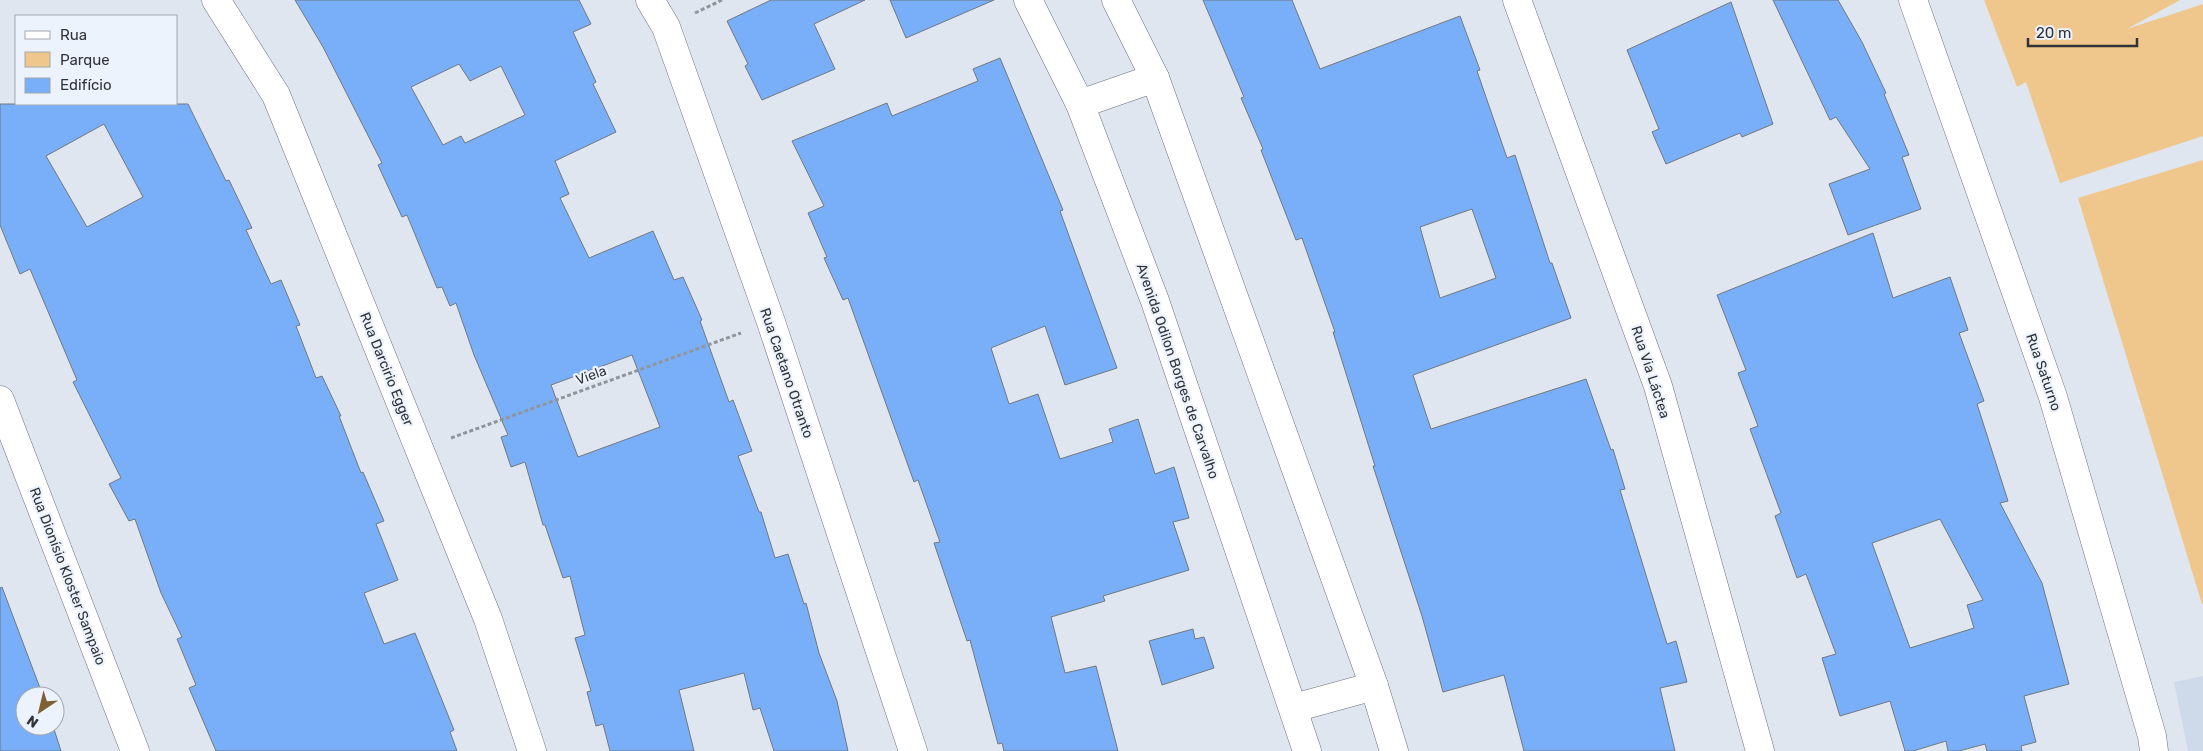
<svg xmlns="http://www.w3.org/2000/svg" width="2203" height="751" font-family="Rubik,sans-serif">
  <rect width="100%" height="100%" fill="#dfe6ef"/>
  <!-- built -->
  <path fill="#cedaea" d="M 2203,676 L 2203,751 L 2188,751 L 2174,682 Z"/>
  <!-- green -->
  <g fill="#efc78c">
    <path d="M 1984,0 L 2180,0 L 2127,29 L 2203,4 L 2203,136 L 2060,183 L 2026,82 L 2017,87 Z"/>
    <path d="M 2203,160 L 2203,603 L 2202,604 L 2078,198 Z"/>
  </g>
  <!-- building -->
  <g fill="#79aff9" stroke="#717880" fill-rule="evenodd">
    <path d="M 295,0 L 579,0 L 591,24 L 573,32 L 596,82 L 593,84 L 616,132 L 555,161 L 569,194 L 560,198 L 589,258 L 653,231 L 674,280 L 683,277 L 702,320 L 700,321 L 729,402 L 733,400 L 752,451 L 738,456 L 759,512 L 761,512 L 775,558 L 788,554 L 804,604 L 806,603 L 819,653 L 837,701 L 848,751 L 774,751 L 760,708 L 753,710 L 744,673 L 679,690 L 694,751 L 610,751 L 603,724 L 596,726 L 587,692 L 591,691 L 575,638 L 585,635 L 570,576 L 563,578 L 545,525 L 543,525 L 525,462 L 511,467 L 501,437 L 508,435 L 474,355 L 456,303 L 450,306 L 442,287 L 437,288 L 407,215 L 402,217 L 378,165 L 382,163 L 323,47 ZM 459,64 L 470,81 L 501,66 L 525,115 L 465,143 L 461,136 L 443,145 L 411,87 ZM 632,355 L 660,427 L 578,457 L 551,385 Z"/>
    <path d="M 771,0 L 865,0 L 814,24 L 835,69 L 762,100 L 745,66 L 748,64 L 727,21 Z"/>
    <path d="M 890,0 L 994,0 L 906,38 Z"/>
    <path d="M 1203,0 L 1292,0 L 1320,69 L 1460,16 L 1480,70 L 1477,71 L 1507,158 L 1515,155 L 1550,263 L 1552,263 L 1571,318 L 1413,375 L 1431,429 L 1586,379 L 1611,450 L 1613,449 L 1625,489 L 1620,490 L 1667,644 L 1676,641 L 1687,682 L 1660,688 L 1675,751 L 1524,751 L 1504,675 L 1443,692 L 1422,616 L 1373,466 L 1375,466 L 1333,332 L 1335,332 L 1302,238 L 1296,240 L 1261,150 L 1263,149 L 1241,98 L 1244,97 ZM 1472,209 L 1496,278 L 1440,298 L 1420,227 Z"/>
    <path d="M 1773,0 L 1838,0 L 1862,42 L 1886,93 L 1884,94 L 1909,155 L 1902,157 L 1921,209 L 1848,235 L 1829,184 L 1870,169 L 1836,117 L 1830,120 Z"/>
    <path d="M 1731,2 L 1773,124 L 1742,137 L 1740,133 L 1666,164 L 1652,132 L 1659,129 L 1627,50 Z"/>
    <path d="M 1000,58 L 1063,210 L 1060,211 L 1117,368 L 1065,385 L 1045,326 L 991,348 L 1009,404 L 1038,394 L 1060,459 L 1113,442 L 1109,429 L 1138,419 L 1155,474 L 1174,467 L 1189,518 L 1173,522 L 1189,570 L 1103,596 L 1105,601 L 1051,617 L 1065,673 L 1096,666 L 1118,751 L 1004,751 L 1002,743 L 998,744 L 970,640 L 967,641 L 934,543 L 940,542 L 918,480 L 914,482 L 848,298 L 843,300 L 824,258 L 827,257 L 808,213 L 824,206 L 792,141 L 887,103 L 892,116 L 978,81 L 973,69 Z"/>
    <path d="M 0,104 L 188,104 L 226,181 L 229,180 L 252,228 L 246,230 L 271,284 L 281,280 L 300,325 L 296,326 L 316,378 L 322,376 L 341,416 L 339,416 L 361,473 L 363,472 L 384,521 L 376,524 L 398,580 L 364,593 L 384,644 L 415,633 L 454,730 L 450,732 L 457,751 L 216,751 L 189,688 L 196,685 L 177,639 L 182,637 L 161,593 L 135,519 L 129,521 L 109,484 L 121,478 L 73,382 L 77,380 L 30,269 L 20,274 L 0,225 ZM 104,124 L 143,197 L 87,227 L 46,156 Z"/>
    <path d="M 1873,233 L 1893,298 L 1950,277 L 1968,330 L 1959,333 L 1984,401 L 1977,404 L 2008,501 L 2000,503 L 2042,583 L 2069,684 L 2024,696 L 2036,742 L 2021,746 L 2022,751 L 1987,751 L 1985,744 L 1959,751 L 1948,751 L 1946,741 L 1913,751 L 1905,751 L 1890,701 L 1840,716 L 1822,658 L 1836,654 L 1806,574 L 1797,578 L 1775,516 L 1781,513 L 1750,429 L 1758,426 L 1738,373 L 1746,370 L 1717,295 ZM 1940,519 L 1983,600 L 1967,605 L 1974,628 L 1910,648 L 1872,543 Z"/>
    <path d="M 2,587 L 43,696 L 25,696 L 25,726 L 53,726 L 61,751 L 0,751 L 0,588 Z"/>
    <path d="M 1193,629 L 1195,639 L 1204,637 L 1214,668 L 1162,685 L 1149,641 Z"/>
  </g>
  <g fill="none" stroke-linecap="round" stroke-linejoin="round">
    <defs>
      <g id="minor">
        <path d="M 216,0 L 276,95 L 488,619 L 532,751"/>
        <path d="M 650,0 L 666,27 L 771,322 L 913,751"/>
        <path d="M 1517,0 L 1658,386 L 1760,751"/>
        <path d="M 1913,0 L 2053,397 L 2152,736 L 2154,751"/>
        <path d="M 0,400 L 135,751"/>
      </g>
      <g id="tertiary">
        <path d="M 1028,0 L 1080,104 L 1155,301 L 1307,751"/>
        <path d="M 1116,0 L 1155,78 L 1374,686 L 1394,751"/>
        <path d="M 1080,104 L 1155,78"/>
        <path d="M 1294,708 L 1374,686"/>
      </g>
    </defs>
    <!-- minor casing -->
    <use href="#minor" stroke="#6d737c" stroke-width="29"/>
    <!-- tertiary casing -->
    <use href="#tertiary" stroke="#6d737c" stroke-width="29"/>
    <!-- path -->
    <g stroke="#90959c" stroke-width="3" stroke-dasharray="4 2.5" stroke-linecap="butt">
      <path d="M 695,13 L 722,0"/>
      <path d="M 451,438 L 741,333"/>
    </g>
    <!-- minor -->
    <use href="#minor" stroke="#fff" stroke-width="28"/>
    <!-- tertiary -->
    <use href="#tertiary" stroke="#fff" stroke-width="28"/>
  </g>
  <g text-anchor="middle" stroke-width="4.5" stroke-linejoin="round" paint-order="stroke">
    <!-- street labels -->
    <g font-size="14" fill="#313337" stroke="#ecf3fd">
      <text transform="translate(387 369) rotate(68)" y="5">Rua Darcirio Egger</text>
      <text transform="translate(1178 371) rotate(71)" y="5">Avenida Odilon Borges de Carvalho</text>
      <text transform="translate(1651 372) rotate(72)" y="5">Rua Via Láctea</text>
      <text transform="translate(2044 372) rotate(71)" y="5">Rua Saturno</text>
      <text transform="translate(787 373) rotate(71)" y="5">Rua Caetano Otranto</text>
      <text transform="translate(591 375) rotate(-20)" y="5">Viela</text>
      <text transform="translate(68 576) rotate(69)" y="5">Rua Dionísio Kloster Sampaio</text>
    </g>
  </g>
  <!-- legend -->
  <rect x="15" y="15" width="162" height="90" fill="#ecf3fd" stroke="#a1a6ae"/>
  <rect x="25" y="31" width="25" height="8" fill="#ffffff" stroke="#a1a6ae"/>
  <text x="60" y="40" font-size="15" fill="#313337">Rua</text>
  <rect x="25" y="52" width="25" height="15" fill="#efc78c" stroke="#a1a6ae"/>
  <text x="60" y="65" font-size="15" fill="#313337">Parque</text>
  <rect x="25" y="78" width="25" height="15" fill="#79aff9" stroke="#a1a6ae"/>
  <text x="60" y="90" font-size="15" fill="#313337">Edifício</text>
  <!-- north arrow -->
  <g transform="translate(40 711) rotate(215)"><circle r="24" fill="#ecf3fd" stroke="#a1a6ae"/>
  <path d="M0-4L9 19L0 12L-9 19Z" fill="#7d6134"/>
  <text y="-8" font-size="14" font-weight="bold" text-anchor="middle" fill="#313337">N</text>
  </g>
  <!-- scale -->
  <path d="M2028 38v8h109v-8" fill="none" stroke="#313337" stroke-width="2.5"/>
  <text x="2036" y="38" font-size="15" fill="#313337" stroke="#ecf3fd" stroke-width="4" paint-order="stroke">20 m</text>
</svg>
